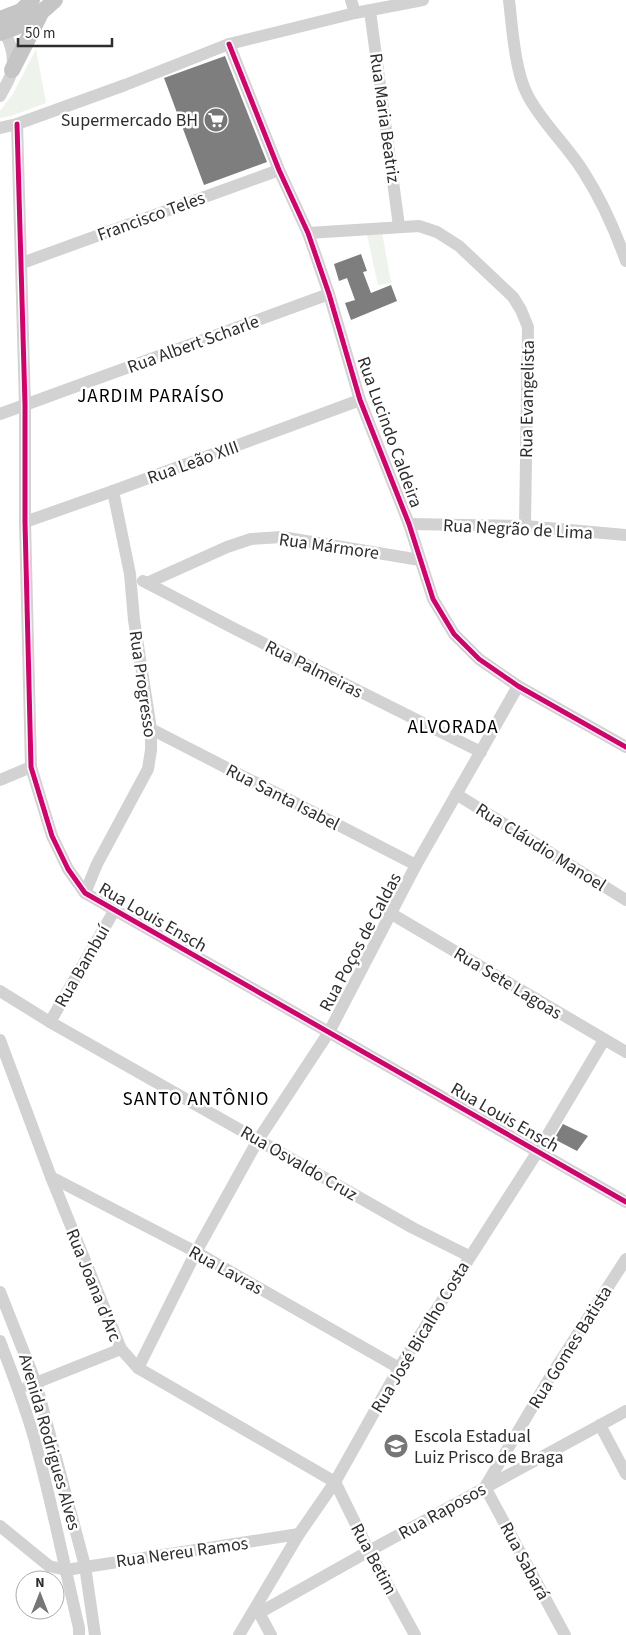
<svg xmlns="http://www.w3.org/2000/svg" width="626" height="1635" font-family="'Source Sans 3',sans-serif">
  <rect width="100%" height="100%" fill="#fff"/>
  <!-- green -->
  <g fill="#eef3eb">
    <path d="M 36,49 L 46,103 L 11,116 L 0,118 L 0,111 L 13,94 Z"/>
    <path d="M 382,232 L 391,283 L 378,285 L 367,235 Z"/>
  </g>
  <!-- building -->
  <g fill="#7e7e7e">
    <path d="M 225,56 L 267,162 L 204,185 L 164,78 Z"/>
    <path d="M 361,254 L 367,271 L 363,272 L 371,293 L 391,285 L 397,301 L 351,320 L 345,303 L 355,300 L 347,278 L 339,281 L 334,264 Z"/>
    <path d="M 563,1124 L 588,1136 L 577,1151 L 554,1139 Z"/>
  </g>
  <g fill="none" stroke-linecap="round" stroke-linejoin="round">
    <!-- minor -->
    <g stroke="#d2d2d2" stroke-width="12">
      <path d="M 351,0 L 355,13"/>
      <path d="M 509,0 C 512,26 515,71 527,94 C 541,122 566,144 583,171 C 601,199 615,230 626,261"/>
      <path d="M 370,11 L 399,226"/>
      <path d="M 0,28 C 10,37 15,56 12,70 C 11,78 4,88 0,96"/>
      <path d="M 229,44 L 279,170 L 308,233 L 329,294 L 360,400 L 409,524 L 433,599 L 454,634 L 479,659 L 518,686 L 626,747"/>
      <path d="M 17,124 L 25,405 L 25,522 L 31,767 L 52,836 L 68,869 L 85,893 L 626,1202"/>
      <path d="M 0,128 L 17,124 L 125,85 L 229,44 L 355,13 L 423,0"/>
      <path d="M 308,233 L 419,226 L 437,232 L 459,246 L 513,297 L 521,310 L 528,327 L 525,526"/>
      <path d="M 22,263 L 279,170"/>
      <path d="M 0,414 L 329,294"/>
      <path d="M 25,522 L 113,491 L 360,400"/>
      <path d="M 409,524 L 525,526 L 626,535"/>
      <path d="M 143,581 L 147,583 L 227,547 L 251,539 L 282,537 L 420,560"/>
      <path d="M 147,583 L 237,630 L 481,752"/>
      <path d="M 151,729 L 416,865"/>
      <path d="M 0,780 L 31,767"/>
      <path d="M 456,794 L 626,900"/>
      <path d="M 85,893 L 97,864 L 148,769 L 151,750 L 151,729 L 134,620 L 130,574 L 113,491"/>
      <path d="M 390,913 L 626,1052"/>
      <path d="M 0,991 L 50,1022 L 413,1228 L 469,1256"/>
      <path d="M 50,1022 L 114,911"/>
      <path d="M 0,1040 L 51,1177 L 121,1349 L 138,1368 L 335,1482"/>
      <path d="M 51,1177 L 196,1252 L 399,1368"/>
      <path d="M 0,1292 L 36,1383 L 85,1566 L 95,1635"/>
      <path d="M 0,1341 C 13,1376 28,1412 37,1449 C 53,1508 65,1569 79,1628 L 79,1635"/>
      <path d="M 138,1368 L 196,1252 L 258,1140 L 329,1032 L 416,865 L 518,686"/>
      <path d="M 28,1386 L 121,1349"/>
      <path d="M 600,1425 L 626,1474"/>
      <path d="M 335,1482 L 369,1551 L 415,1635"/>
      <path d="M 485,1487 L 552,1374 L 626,1259"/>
      <path d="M 485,1487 L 565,1635"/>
      <path d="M 0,1526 L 49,1566 L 66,1570 L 299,1534"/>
      <path d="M 256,1607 L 271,1635"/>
      <path d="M 259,1613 L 369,1551 L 626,1411"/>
      <path d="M 239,1635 L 299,1534 L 335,1482 L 399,1368 L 538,1151 L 604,1040"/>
    </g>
    <!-- major -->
    <g stroke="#c5c5c5" stroke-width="16">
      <path d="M 0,19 L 21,11 L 32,0"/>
      <path d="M 0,33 C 26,24 35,19 55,0"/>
      <path d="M 12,70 L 40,15"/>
    </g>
    <defs>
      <g id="cycleway">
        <path d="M 229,44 L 279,170 L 308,233 L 329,294 L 360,400 L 409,524 L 433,599 L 454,634 L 479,659 L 518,686 L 626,747"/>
        <path d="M 17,124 L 25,405 L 25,522 L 31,767 L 52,836 L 68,869 L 85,893 L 626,1202"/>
      </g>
    </defs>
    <!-- cycleway casing -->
    <use href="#cycleway" stroke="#fff" stroke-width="8"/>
    <!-- cycleway -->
    <use href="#cycleway" stroke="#d6006c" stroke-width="5"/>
  </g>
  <!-- icons -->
  <defs>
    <symbol id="supermarket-disc" viewBox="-11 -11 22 22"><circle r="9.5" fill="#767676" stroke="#fff"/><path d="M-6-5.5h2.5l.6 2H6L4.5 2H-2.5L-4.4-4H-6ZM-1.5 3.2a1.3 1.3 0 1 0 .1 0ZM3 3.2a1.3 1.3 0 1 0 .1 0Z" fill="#fff"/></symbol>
    <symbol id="school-disc" viewBox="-11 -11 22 22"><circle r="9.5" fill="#767676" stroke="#fff"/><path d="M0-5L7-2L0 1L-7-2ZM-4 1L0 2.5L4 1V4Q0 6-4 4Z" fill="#fff"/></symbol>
  </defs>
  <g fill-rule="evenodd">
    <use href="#supermarket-disc" x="202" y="106" width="28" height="28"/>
    <use href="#school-disc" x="382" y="1432" width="28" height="28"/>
  </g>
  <g text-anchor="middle" stroke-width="5" stroke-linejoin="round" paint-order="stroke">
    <!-- street labels -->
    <g font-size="18" fill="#2d2d2d" stroke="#fff">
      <text transform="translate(385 118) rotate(82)" y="6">Rua Maria Beatriz</text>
      <text transform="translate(151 216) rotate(-20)" y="6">Francisco Teles</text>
      <text transform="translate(193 344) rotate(-20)" y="6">Rua Albert Scharle</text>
      <text transform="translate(527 399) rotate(-89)" y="6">Rua Evangelista</text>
      <text transform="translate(390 432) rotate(70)" y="6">Rua Lucindo Caldeira</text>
      <text transform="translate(193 462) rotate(-20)" y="6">Rua Leão XIII</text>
      <text transform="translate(518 529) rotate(3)" y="6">Rua Negrão de Lima</text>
      <text transform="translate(329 546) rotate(8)" y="6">Rua Mármore</text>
      <text transform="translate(314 669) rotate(27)" y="6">Rua Palmeiras</text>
      <text transform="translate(143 684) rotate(82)" y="6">Rua Progresso</text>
      <text transform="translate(283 797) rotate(27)" y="6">Rua Santa Isabel</text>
      <text transform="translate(541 847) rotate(32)" y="6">Rua Cláudio Manoel</text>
      <text transform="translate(153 917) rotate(30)" y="6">Rua Louis Ensch</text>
      <text transform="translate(360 942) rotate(-62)" y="6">Rua Poços de Caldas</text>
      <text transform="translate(82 966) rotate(-60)" y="6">Rua Bambuí</text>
      <text transform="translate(508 983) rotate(31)" y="6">Rua Sete Lagoas</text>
      <text transform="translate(505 1117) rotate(30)" y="6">Rua Louis Ensch</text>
      <text transform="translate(299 1163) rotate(30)" y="6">Rua Osvaldo Cruz</text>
      <text transform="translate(226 1270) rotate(29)" y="6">Rua Lavras</text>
      <text transform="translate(94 1285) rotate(68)" y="6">Rua Joana d'Arc</text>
      <text transform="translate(420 1337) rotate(-59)" y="6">Rua José Bicalho Costa</text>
      <text transform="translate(570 1347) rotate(-58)" y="6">Rua Gomes Batista</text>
      <text transform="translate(50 1442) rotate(74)" y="6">Avenida Rodrigues Alves</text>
      <text transform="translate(442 1511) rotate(-29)" y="6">Rua Raposos</text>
      <text transform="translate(182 1552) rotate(-8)" y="6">Rua Nereu Ramos</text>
      <text transform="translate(374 1559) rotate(62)" y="6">Rua Betim</text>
      <text transform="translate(525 1561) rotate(62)" y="6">Rua Sabará</text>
    </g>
    <!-- poi labels -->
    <g font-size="18" fill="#2d2d2d" stroke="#fff" text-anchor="end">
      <text x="198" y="126">Supermercado BH</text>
      <text x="414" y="1442" text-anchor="start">Escola Estadual<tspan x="414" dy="21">Luiz Prisco de Braga</tspan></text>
    </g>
    <!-- neighbourhood labels -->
    <g font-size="19" letter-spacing="1" fill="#000" stroke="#fff">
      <text x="151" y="402">JARDIM PARAÍSO</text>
      <text x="453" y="733">ALVORADA</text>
      <text x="196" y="1105">SANTO ANTÔNIO</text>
    </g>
  </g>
  <!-- north arrow -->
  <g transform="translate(40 1595)"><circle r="24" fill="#ffffff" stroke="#ababab"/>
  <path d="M0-4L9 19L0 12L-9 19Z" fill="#767676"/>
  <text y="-8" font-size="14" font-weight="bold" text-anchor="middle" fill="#2d2d2d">N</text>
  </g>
  <!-- scale -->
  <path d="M18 38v8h94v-8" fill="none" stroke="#2d2d2d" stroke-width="2.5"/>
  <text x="25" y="38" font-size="15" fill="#2d2d2d" stroke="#ffffff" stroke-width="4" paint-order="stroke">50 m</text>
</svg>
